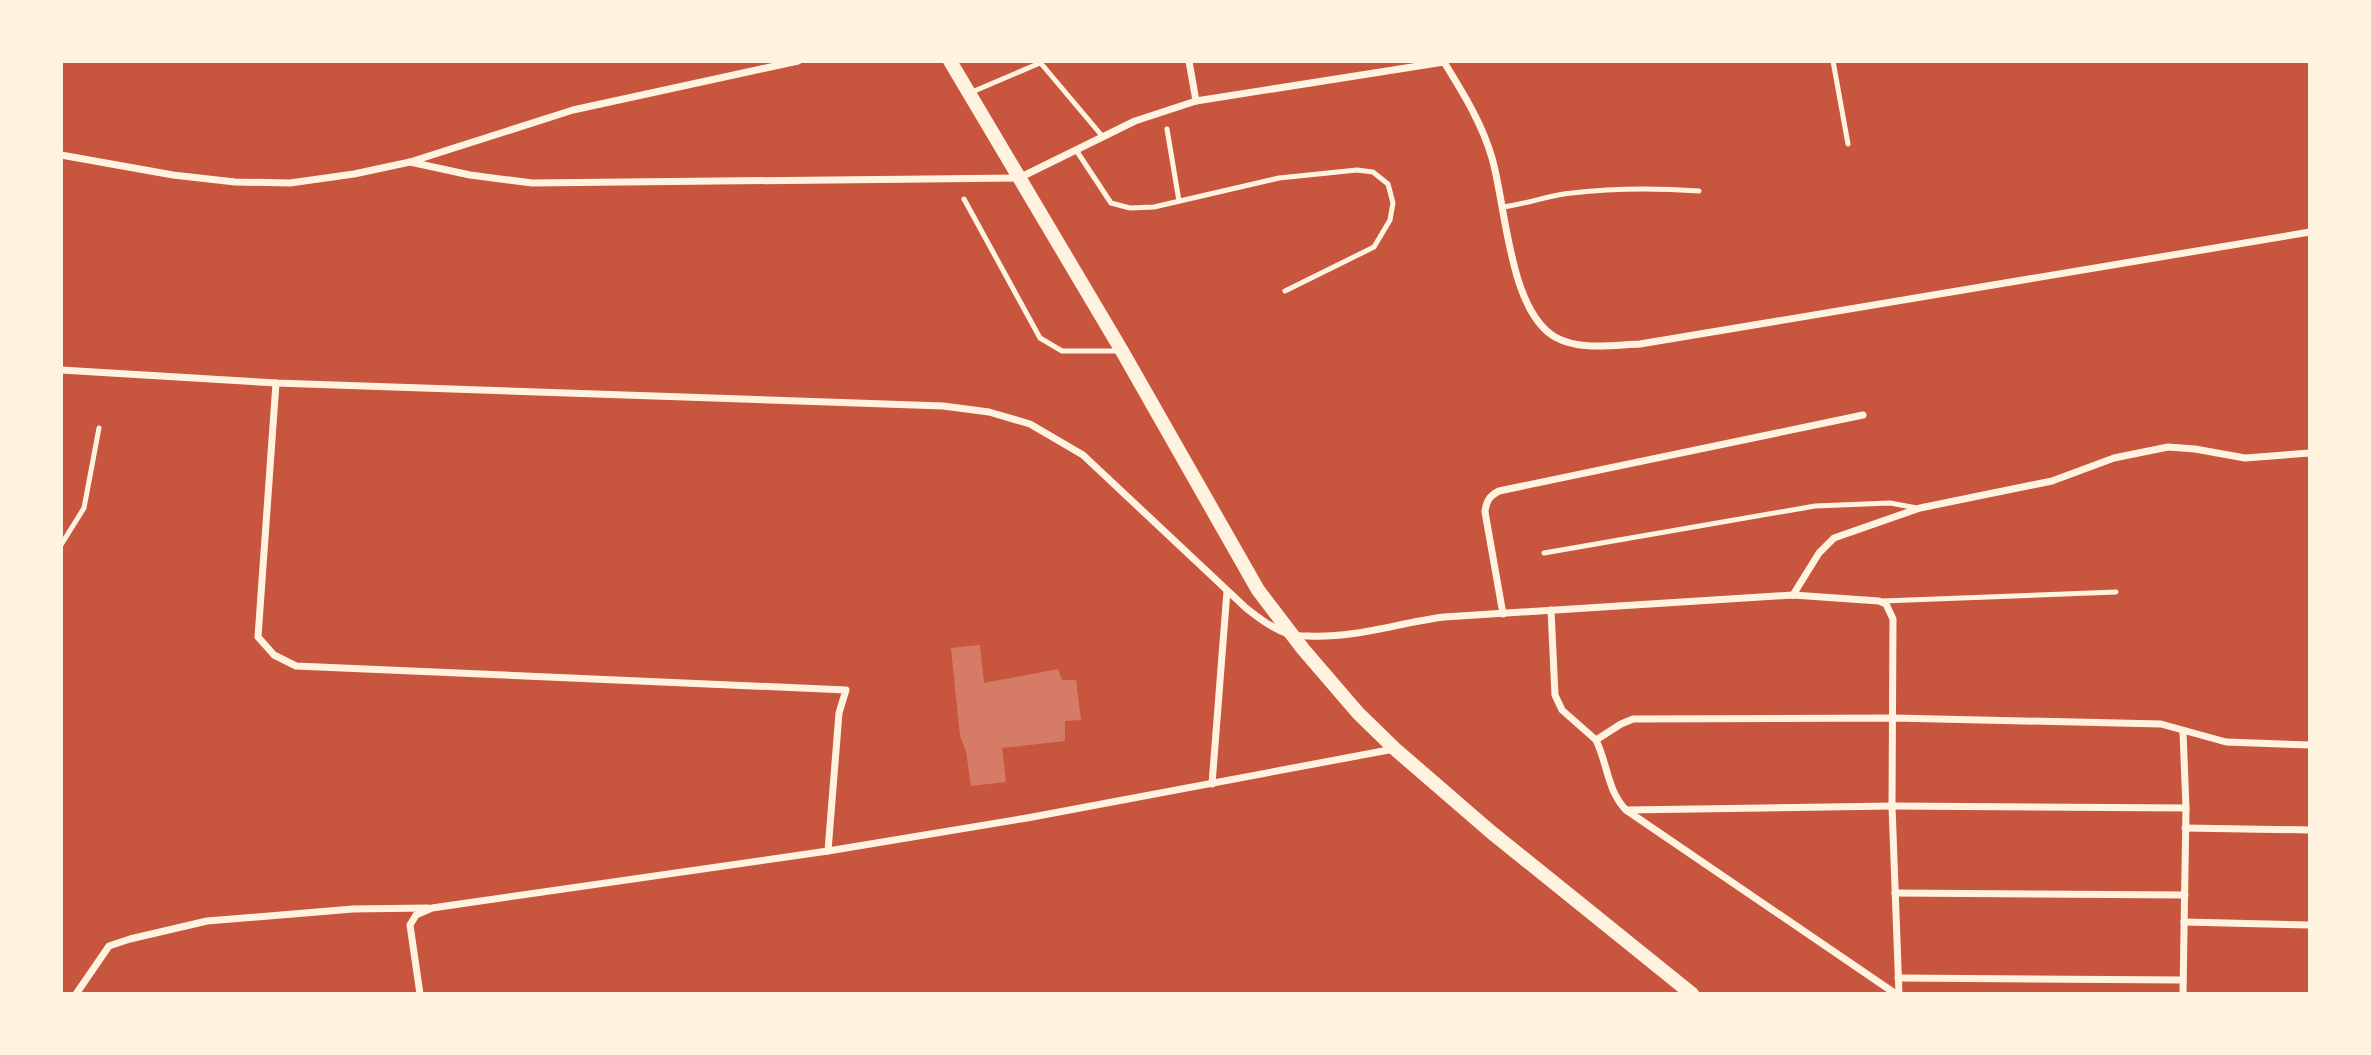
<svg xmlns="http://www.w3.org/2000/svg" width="2371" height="1055" font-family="'Source Sans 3',sans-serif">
  <rect width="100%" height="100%" fill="#c8553d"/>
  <!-- building -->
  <path fill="#d67c66" d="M 980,645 L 984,683 L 1058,669 L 1062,680 L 1076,680 L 1081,720 L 1065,721 L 1065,741 L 1002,748 L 1006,782 L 971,786 L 966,751 L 960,736 L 951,648 Z"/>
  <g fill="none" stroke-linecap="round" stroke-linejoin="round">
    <!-- service -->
    <g stroke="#fff3e0" stroke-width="5">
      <path d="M 1039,61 L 1103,137"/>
      <path d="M 1833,61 L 1848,144"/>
      <path d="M 972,92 L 1040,63"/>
      <path d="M 1167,129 L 1179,201"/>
      <path d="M 1076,150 L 1111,203 L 1130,208 L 1154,207 L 1279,178 L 1357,170 L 1373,172 L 1388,184 L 1393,203 L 1390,220 L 1374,247 L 1285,291"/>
      <path d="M 964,199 L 1040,338 L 1062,351 L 1120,351"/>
      <path d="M 1503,207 C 1527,204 1549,195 1572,193 C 1614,188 1657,188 1699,191"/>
      <path d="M 61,545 L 84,508 L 99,428"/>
      <path d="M 1544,553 L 1815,506 L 1890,503 L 1917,508"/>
      <path d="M 1883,601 L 2116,592"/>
    </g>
    <!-- minor -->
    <g stroke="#fff3e0" stroke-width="7">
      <path d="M 1189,61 L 1196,101"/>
      <path d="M 61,155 L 173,175 L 235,182 L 290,183 L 354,174 L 410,162 L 573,110 L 798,61"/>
      <path d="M 410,162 L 470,175 L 532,183 L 1019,178 L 1135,121 L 1196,101 L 1444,62 C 1463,93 1482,123 1492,158 C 1506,206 1509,310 1555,337 C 1580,351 1612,345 1640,344 L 2310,232"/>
      <path d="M 61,370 L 276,383 L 943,406 L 989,412 L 1030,424 L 1083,455 L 1246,608 C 1260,619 1272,628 1288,634 C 1295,636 1302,636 1309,636 C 1356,638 1398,623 1444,617 L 1793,595 L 1879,601 L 1886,604 L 1893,619 L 1892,806 L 1899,994"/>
      <path d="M 276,383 L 258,637 L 274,655 L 296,666 L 846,690 L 839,713 L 828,851"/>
      <path d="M 1793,595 L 1819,553 L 1834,538 L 1920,508 L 2052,481 L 2114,458 L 2168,447 L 2195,449 L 2245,458 L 2310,453"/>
      <path d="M 1551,610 L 1555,695 L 1562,710 L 1596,740"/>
      <path d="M 1503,614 L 1485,512 C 1486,502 1489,496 1499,491 L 1863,415"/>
      <path d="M 1212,784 L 1227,591"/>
      <path d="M 1627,810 L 1892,806 L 2186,808"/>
      <path d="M 2185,828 L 2310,830"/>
      <path d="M 1895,893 L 2185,895"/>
      <path d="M 2184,922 L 2310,925"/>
      <path d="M 1898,978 L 2183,980"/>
      <path d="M 76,994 L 109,946 L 130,939 L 207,921 L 353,909 L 428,908"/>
      <path d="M 420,994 L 410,925 L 416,915 L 432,908 L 828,851 L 1027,818 L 1394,749"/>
      <path d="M 1896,994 L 1626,810 C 1607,790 1608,765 1596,740 L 1621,724 L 1633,719 L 1894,718 L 2161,724 L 2226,742 L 2310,745"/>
      <path d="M 2183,994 L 2186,808 L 2183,732"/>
    </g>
    <!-- secondary -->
    <path stroke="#fff3e0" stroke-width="14" d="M 950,61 L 1122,351 L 1258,590 L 1303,649 L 1358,713 L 1395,749 L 1491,832 L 1692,994"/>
  </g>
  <!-- border -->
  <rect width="2371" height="1055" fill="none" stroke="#fff3e0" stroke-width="126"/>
</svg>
